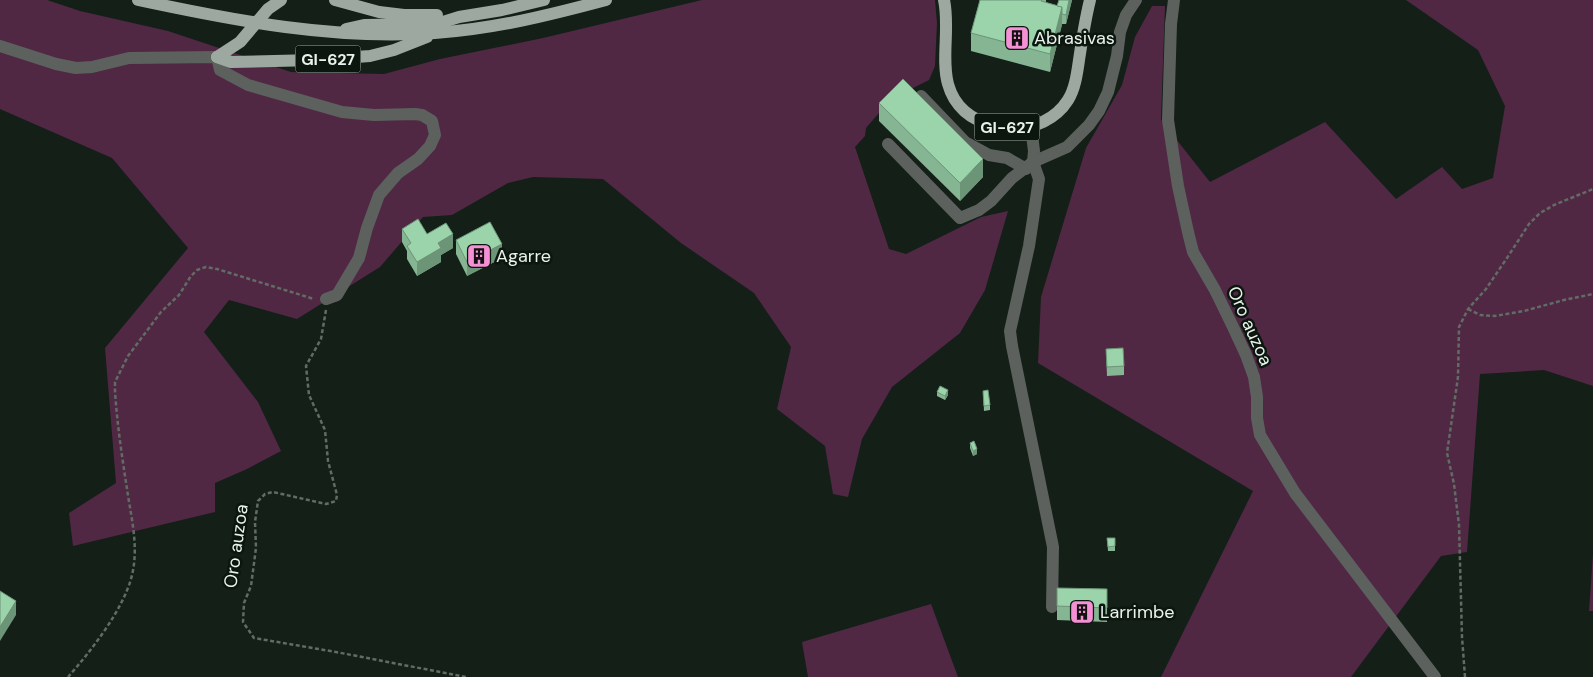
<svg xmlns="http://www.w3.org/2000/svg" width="1593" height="677" font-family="'DM Sans',sans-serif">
  <rect width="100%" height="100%" fill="#141f17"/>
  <!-- green -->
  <g fill="#502844">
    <path d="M 0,0 L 47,0 L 80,11 L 168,31 L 291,72 L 384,74 L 440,59 L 543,38 L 702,0 L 935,0 L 937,23 L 935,66 L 929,80 L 905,92 L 885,106 L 866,128 L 865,136 L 855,147 L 889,249 L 906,254 L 981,217 L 1008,211 L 985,290 L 960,333 L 892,387 L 862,439 L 848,497 L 833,494 L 825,446 L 777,409 L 791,347 L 754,293 L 681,243 L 603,179 L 533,177 L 508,183 L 452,215 L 423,217 L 380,267 L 297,319 L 229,300 L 204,332 L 258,402 L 281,451 L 247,469 L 215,483 L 215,512 L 73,546 L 69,513 L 116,483 L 105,348 L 188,248 L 112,158 L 0,109 Z"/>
    <path d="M 1406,0 L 1593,0 L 1593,386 L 1544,370 L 1480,374 L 1467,552 L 1441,556 L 1351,677 L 1161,677 L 1253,491 L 1038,363 L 1041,297 L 1086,148 L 1122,85 L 1135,37 L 1152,6 L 1165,6 L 1161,120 L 1210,182 L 1325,122 L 1396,199 L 1442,167 L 1462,189 L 1493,178 L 1505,106 L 1478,50 Z"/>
    <path d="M 1593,554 L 1593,611 L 1589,611 Z"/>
    <path d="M 931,604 L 958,677 L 808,677 L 802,642 Z"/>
  </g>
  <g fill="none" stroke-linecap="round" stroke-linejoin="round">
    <!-- path -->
    <g stroke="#626c65" stroke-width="2.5" stroke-dasharray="4 2.5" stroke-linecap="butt">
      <path d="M 1468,309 L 1480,315 L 1495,316 L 1524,311 L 1564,300 L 1593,294"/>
      <path d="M 326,310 L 321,339 L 306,366 L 309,395 L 325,430 L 328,461 L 337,495 L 336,501 L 326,504 L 273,492 L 265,494 L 258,501 L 255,522 L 256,548 L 251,586 L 244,603 L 243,622 L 254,638 L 336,652 L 466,677"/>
      <path d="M 68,677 C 91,651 124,609 132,575 C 139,546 131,517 127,489 C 122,457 117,423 115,391 L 115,382 L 128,356 L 161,312 L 179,295 L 191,276 L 197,270 L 206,267 L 217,269 L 314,299"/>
      <path d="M 1465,677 L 1462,637 L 1459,525 L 1454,484 L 1447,453 L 1458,377 L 1459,327 L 1468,309 L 1486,289 L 1507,258 L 1529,224 L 1540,213 L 1554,205 L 1593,189"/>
    </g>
    <!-- minor -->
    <g stroke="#5c615d" stroke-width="12">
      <path d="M 1174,0 L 1171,24 L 1168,120 L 1178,186 L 1188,232 L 1193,252 L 1215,290 L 1233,327 L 1246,355 L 1254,377 L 1257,397 L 1257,418 L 1260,435 L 1295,493 L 1435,677"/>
      <path d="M 0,46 L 56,64 L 76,68 L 92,67 L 129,58 L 217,57 L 220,70 L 248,85 L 342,112 L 374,115 L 415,114 L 422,115 L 432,121 L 435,135 L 430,146 L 418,159 L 398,173 L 379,195 L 367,228 L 359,258 L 337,295 L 326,299"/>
      <path d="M 921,96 L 965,142 L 989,155 L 1007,158 L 1026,169"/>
      <path d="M 1031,127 L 1034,151 L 1033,162 L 1039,179 L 1029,246 L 1010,331 L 1012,346 L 1053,547 L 1052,607"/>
      <path d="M 888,144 L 960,218 L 979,210 L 991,201 L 1012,178 L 1033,162 L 1067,147 L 1089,125 L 1099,111 L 1108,92 L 1117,56 L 1120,32 L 1126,15 L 1136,0"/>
    </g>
    <!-- major -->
    <g stroke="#9da9a0" stroke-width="12">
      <path d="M 138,0 C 236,21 334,40 435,33 C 494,29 550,15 606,0"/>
      <path d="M 335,0 L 379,12 L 404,15 L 437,15"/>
      <path d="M 944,0 C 950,27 941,59 948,84 C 954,106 971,121 994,125 C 1000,126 1006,128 1012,128 C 1034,129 1056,119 1068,100 C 1075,89 1077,74 1079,60 C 1082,40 1085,20 1090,0"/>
      <path d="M 346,29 L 364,25 L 429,24 L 443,22 L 459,17 L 502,10 L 544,0"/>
      <path d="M 217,57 L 231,62 L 315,60 L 370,56 L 394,50 L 427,37"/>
    </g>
    <!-- major-bridge -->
    <path stroke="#9da9a0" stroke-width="12" d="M 217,57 L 240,42 L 268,9 L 281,0"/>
  </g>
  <!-- wall -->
  <g fill="#85b592">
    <path d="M 980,0 L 1046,0 L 1046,3 L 1057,6 L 1059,0 L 1072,0 L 1066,24 L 1062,24 L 1050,72 L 971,51 L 971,33 Z"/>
    <path d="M 879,103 L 983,177 L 960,201 L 879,121 Z"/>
    <path d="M 402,229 L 427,234 L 453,248 L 441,255 L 441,262 L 417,276 L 407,259 L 407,251 L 402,242 Z"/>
    <path d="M 456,240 L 502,258 L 467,276 L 456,254 Z"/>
    <path d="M 1106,349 L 1124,366 L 1124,375 L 1107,376 Z"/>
    <path d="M 983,391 L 990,405 L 990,410 L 984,411 Z"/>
    <path d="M 937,392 L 948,395 L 945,400 L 937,396 Z"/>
    <path d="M 970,443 L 977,454 L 973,456 L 970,448 Z"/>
    <path d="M 1107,538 L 1115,546 L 1115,551 L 1108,551 Z"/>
    <path d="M 1057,588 L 1107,589 L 1107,622 L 1057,620 Z"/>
  </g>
  <!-- shaded-wall -->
  <g fill="#6c9477">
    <path d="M 1069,0 L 1072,0 L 1066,24 L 1066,15 Z"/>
    <path d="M 1062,7 L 1062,25 L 1050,72 L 1050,54 Z"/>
    <path d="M 983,159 L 983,177 L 960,201 L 960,183 Z"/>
    <path d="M 453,234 L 453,248 L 441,255 L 441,262 L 417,276 L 417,262 L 438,243 Z"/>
    <path d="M 502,244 L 502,258 L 467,276 L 467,262 Z"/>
    <path d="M 948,390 L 948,395 L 945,400 L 945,396 Z"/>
    <path d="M 977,449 L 977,454 L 973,456 L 973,451 Z"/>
    <path d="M 16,601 L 16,615 L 0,641 L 0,627 Z"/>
  </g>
  <!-- building -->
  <g fill="#9bd3aa" stroke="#6c9477">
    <path d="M 980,0 L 1042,0 L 1041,1 L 1062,7 L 1050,54 L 971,33 Z"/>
    <path d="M 1059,0 L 1069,0 L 1066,15 L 1062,14 L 1062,7 L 1057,6 Z"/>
    <path d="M 903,79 L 983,159 L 960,183 L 879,103 Z"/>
    <path d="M 418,219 L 427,234 L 446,223 L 453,234 L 438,243 L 441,248 L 417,262 L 407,246 L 411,243 L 402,229 Z"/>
    <path d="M 490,222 L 502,244 L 467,262 L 456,240 Z"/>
    <path d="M 1123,348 L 1124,366 L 1107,367 L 1106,349 Z"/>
    <path d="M 940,386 L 948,390 L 945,396 L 937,392 Z"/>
    <path d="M 988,390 L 990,405 L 984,406 L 983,391 Z"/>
    <path d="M 974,441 L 977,449 L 973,451 L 970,443 Z"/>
    <path d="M 1107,538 L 1115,538 L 1115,546 L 1108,547 Z"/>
    <path d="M 1057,588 L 1107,589 L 1107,608 L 1057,606 Z"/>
    <path d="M 0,591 L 16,601 L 0,627 Z"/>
  </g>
  <!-- icons -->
  <defs>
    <symbol id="building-square" viewBox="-11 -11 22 22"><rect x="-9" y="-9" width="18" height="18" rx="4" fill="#f491d4" stroke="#0b160e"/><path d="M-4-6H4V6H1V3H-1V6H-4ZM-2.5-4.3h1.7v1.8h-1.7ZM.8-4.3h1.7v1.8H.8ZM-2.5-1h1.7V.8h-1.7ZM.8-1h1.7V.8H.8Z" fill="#111"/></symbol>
  </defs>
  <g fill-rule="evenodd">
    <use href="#building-square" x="1003" y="24" width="28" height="28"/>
    <use href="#building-square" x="465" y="242" width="28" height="28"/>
    <use href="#building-square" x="1068" y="598" width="28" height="28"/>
  </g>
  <g text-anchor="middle" stroke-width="5" stroke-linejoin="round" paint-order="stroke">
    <!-- shield labels -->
    <g fill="#0b160e" stroke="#a8b0aa" stroke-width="1">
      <rect x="295.5" y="45.5" width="65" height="27" rx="4"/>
      <rect x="974.5" y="113.5" width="65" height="27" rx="4"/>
    </g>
    <g font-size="16" font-weight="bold" fill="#ebf2ed">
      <text x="328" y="65">GI-627</text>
      <text x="1007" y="133">GI-627</text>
    </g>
    <!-- poi labels -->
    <g font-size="18" fill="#ebf2ed" stroke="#0b160e" text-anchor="start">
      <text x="1034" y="44">Abrasivas</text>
      <text x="496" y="262">Agarre</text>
      <text x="1100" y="618">Larrimbe</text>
    </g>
    <!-- street labels -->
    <g font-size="18" fill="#ebf2ed" stroke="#0b160e">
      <text transform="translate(1250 326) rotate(66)" y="6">Oro auzoa</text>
      <text transform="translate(236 546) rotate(-82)" y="6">Oro auzoa</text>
    </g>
  </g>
</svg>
